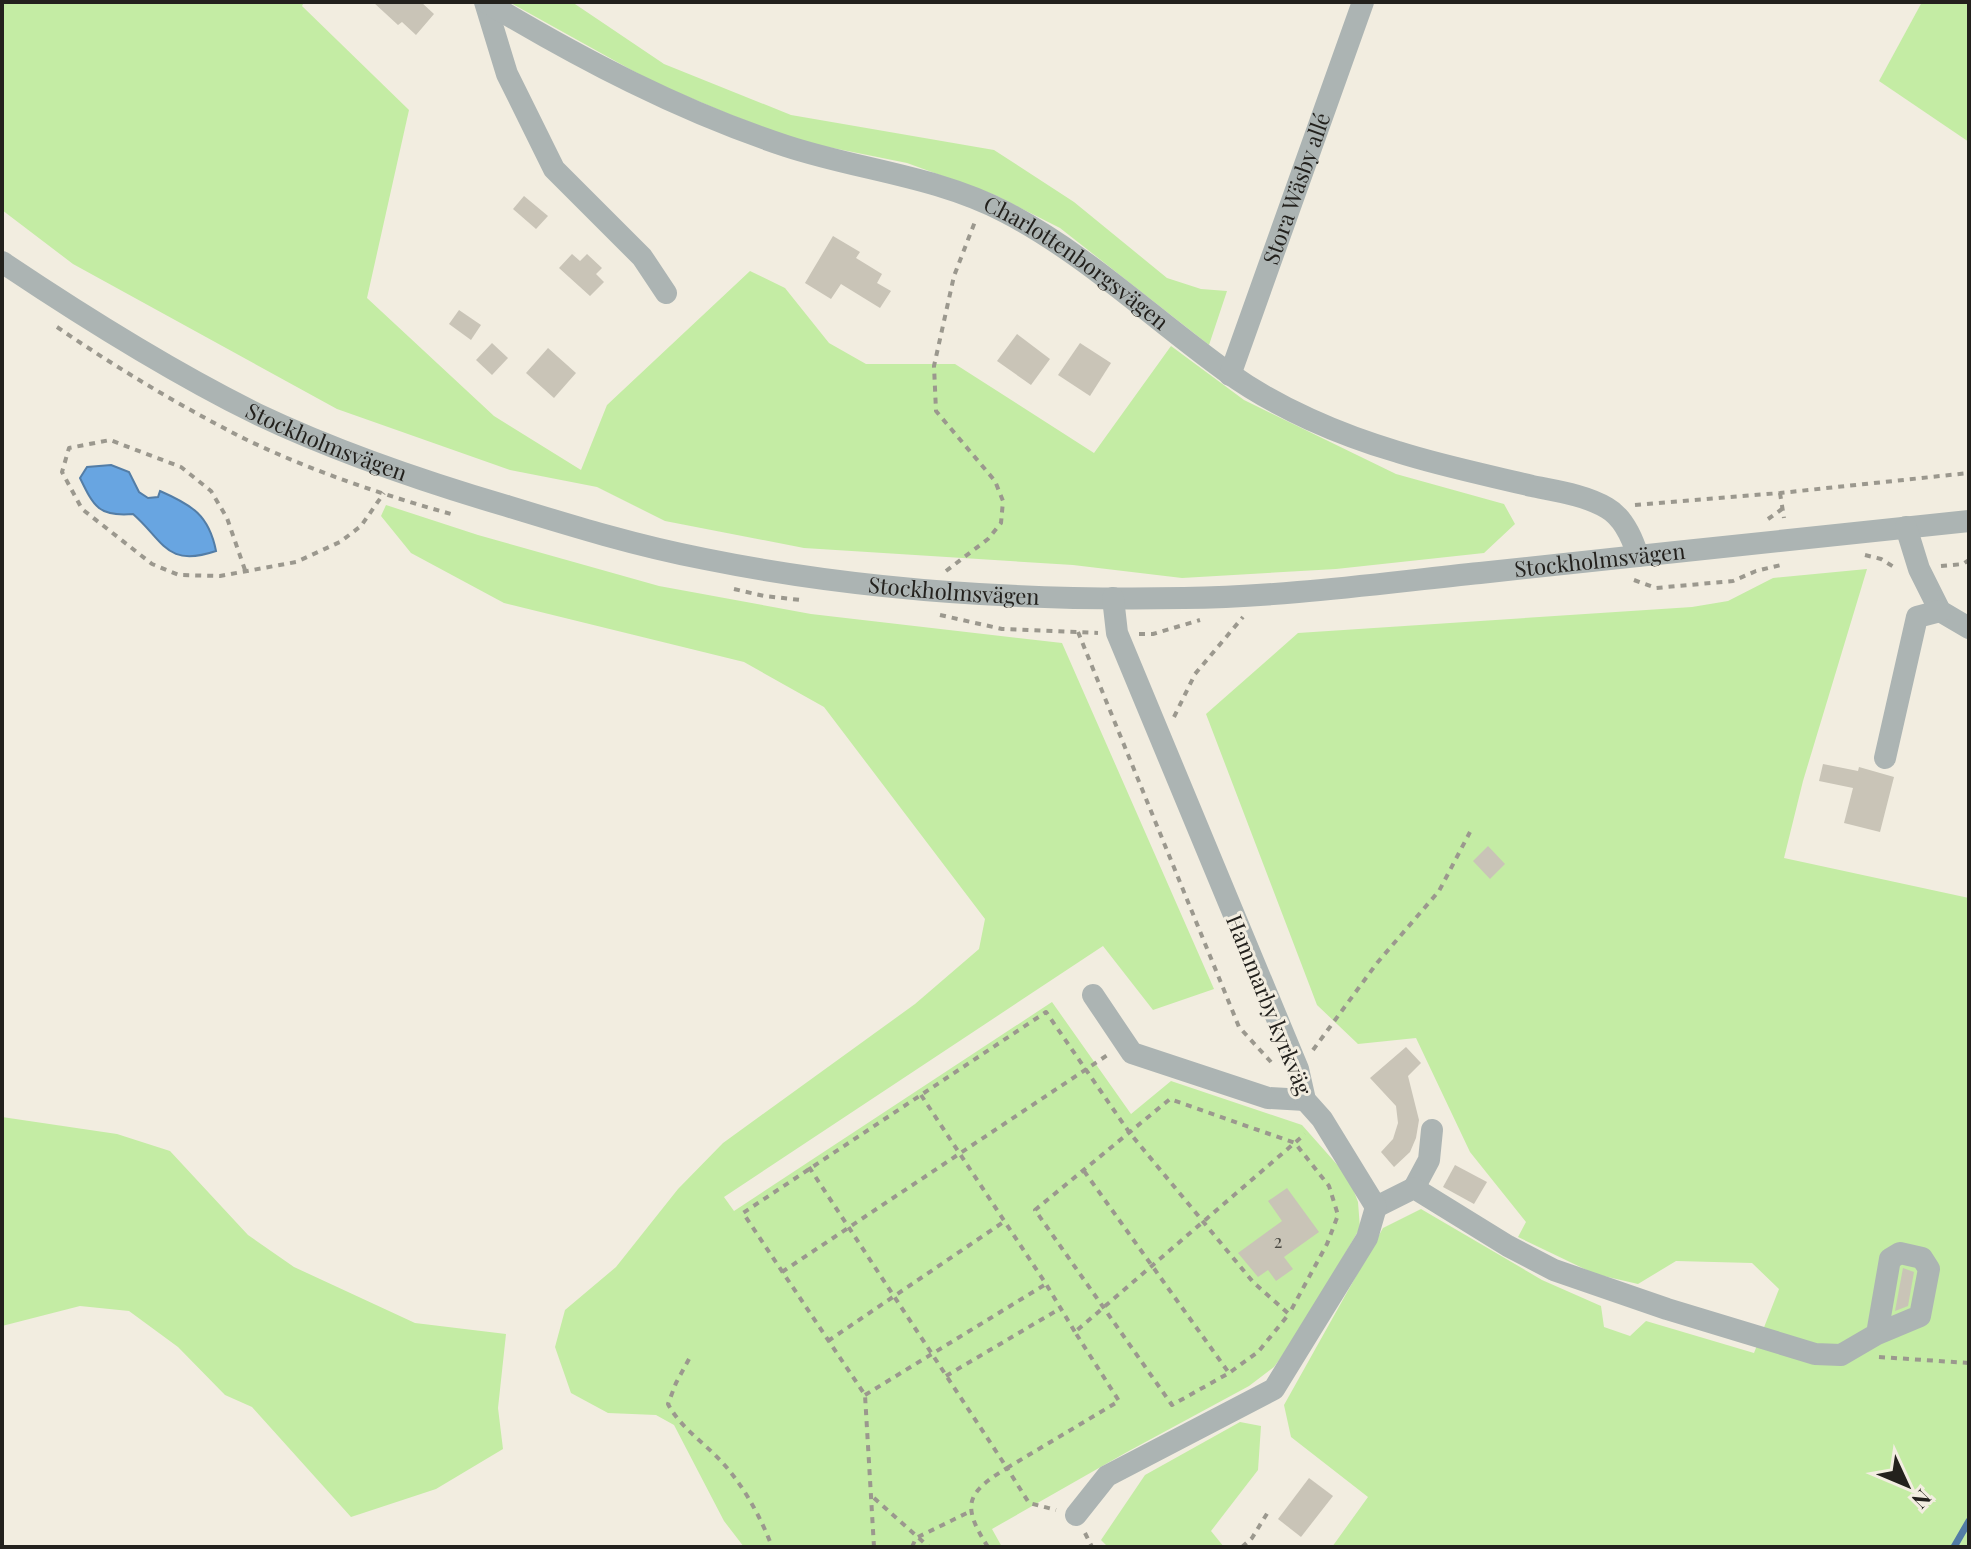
<svg xmlns="http://www.w3.org/2000/svg" width="1971" height="1549" font-family="'Playfair Display',serif">
  <rect width="100%" height="100%" fill="#f2ede0"/>
  <!-- green -->
  <g fill="#c4eca4">
    <path d="M 2,2 L 304,2 L 302,6 L 409,110 L 367,298 L 494,416 L 581,470 L 607,405 L 750,271 L 785,288 L 829,343 L 866,364 L 955,364 L 1094,453 L 1171,346 L 1244,400 L 1396,474 L 1504,504 L 1515,524 L 1484,553 L 1336,569 L 1182,578 L 1073,565 L 804,548 L 665,521 L 597,487 L 510,470 L 337,409 L 73,264 L 2,210 Z"/>
    <path d="M 509,2 L 572,2 L 664,64 L 791,115 L 994,150 L 1074,202 L 1167,278 L 1201,289 L 1227,291 L 1209,345 L 1060,228 L 995,195 L 907,163 L 803,142 L 731,115 L 653,82 Z"/>
    <path d="M 1922,2 L 1969,2 L 1969,142 L 1879,81 Z"/>
    <path d="M 386,505 L 478,535 L 659,586 L 811,614 L 1062,643 L 1214,989 L 1153,1010 L 1103,946 L 724,1197 L 734,1211 L 1052,1002 L 1131,1114 L 1171,1081 L 1302,1125 L 1349,1178 L 1358,1202 L 1360,1228 L 1296,1337 L 1274,1367 L 1249,1386 L 1127,1452 L 992,1529 L 1002,1547 L 744,1547 L 724,1521 L 674,1425 L 656,1415 L 608,1413 L 571,1393 L 555,1347 L 565,1310 L 616,1267 L 678,1189 L 723,1143 L 915,1004 L 979,949 L 985,919 L 824,707 L 744,662 L 504,603 L 411,553 L 381,516 Z"/>
    <path d="M 1867,569 L 1803,781 L 1784,858 L 1969,898 L 1969,1547 L 1332,1547 L 1368,1497 L 1291,1437 L 1284,1405 L 1383,1228 L 1421,1209 L 1542,1280 L 1601,1306 L 1604,1327 L 1630,1336 L 1646,1321 L 1754,1353 L 1779,1289 L 1752,1263 L 1676,1261 L 1638,1284 L 1595,1274 L 1518,1237 L 1526,1222 L 1470,1152 L 1416,1038 L 1358,1044 L 1317,1005 L 1206,714 L 1298,633 L 1692,607 L 1728,601 L 1773,578 Z"/>
    <path d="M 2,1117 L 117,1134 L 170,1151 L 248,1235 L 294,1267 L 415,1323 L 506,1334 L 498,1408 L 503,1449 L 436,1489 L 351,1517 L 252,1407 L 225,1395 L 178,1347 L 129,1311 L 80,1306 L 2,1326 Z"/>
    <path d="M 1240,1422 L 1261,1426 L 1258,1470 L 1211,1531 L 1224,1547 L 1108,1547 L 1101,1540 L 1145,1475 Z"/>
  </g>
  <!-- water -->
  <path fill="#68a5e1" stroke="#537da6" stroke-width="2" d="M 111,465 L 129,472 L 139,492 L 148,498 L 158,497 L 160,491 C 192,505 209,515 216,551 C 166,568 164,541 133,514 C 99,517 94,507 80,478 L 87,467 Z"/>
  <g fill="none" stroke-linecap="round" stroke-linejoin="round">
    <!-- stream -->
    <path stroke="#537da6" stroke-width="7" d="M 1954,1547 L 1969,1521"/>
  </g>
  <!-- building -->
  <g fill="#c9c4b7">
    <path d="M 373,2 L 421,2 L 434,14 L 416,35 L 402,22 L 398,25 Z"/>
    <path d="M 524,196 L 548,216 L 536,229 L 513,209 Z"/>
    <path d="M 833,236 L 860,252 L 856,258 L 882,274 L 877,283 L 891,291 L 880,308 L 841,284 L 831,299 L 805,283 Z"/>
    <path d="M 572,254 L 580,261 L 587,254 L 602,268 L 596,274 L 604,282 L 590,296 L 559,268 Z"/>
    <path d="M 459,310 L 481,325 L 471,340 L 449,324 Z"/>
    <path d="M 1017,334 L 1050,359 L 1031,385 L 997,361 Z"/>
    <path d="M 492,343 L 508,358 L 492,375 L 476,360 Z"/>
    <path d="M 1080,343 L 1111,363 L 1090,396 L 1058,375 Z"/>
    <path d="M 548,348 L 576,373 L 554,398 L 526,373 Z"/>
    <path d="M 1823,764 L 1858,771 L 1859,767 L 1894,777 L 1880,832 L 1844,823 L 1853,788 L 1819,781 Z"/>
    <path d="M 1488,846 L 1505,864 L 1490,879 L 1473,861 Z"/>
    <path d="M 1406,1047 L 1421,1063 L 1408,1076 L 1419,1120 L 1416,1138 L 1410,1152 L 1394,1167 L 1381,1152 L 1393,1139 L 1398,1123 L 1396,1106 L 1370,1078 Z"/>
    <path d="M 1455,1165 L 1487,1182 L 1474,1204 L 1443,1187 Z"/>
    <path d="M 1287,1188 L 1319,1232 L 1284,1257 L 1293,1269 L 1276,1281 L 1268,1270 L 1258,1277 L 1238,1253 L 1282,1221 L 1268,1201 Z"/>
    <path d="M 1903,1268 L 1914,1272 L 1908,1306 L 1895,1311 Z"/>
    <path d="M 1309,1478 L 1333,1496 L 1301,1537 L 1278,1519 Z"/>
  </g>
  <g fill="none" stroke-linecap="round" stroke-linejoin="round">
    <!-- path -->
    <g stroke="#9b988e" stroke-width="4" stroke-dasharray="6 6" stroke-linecap="butt">
      <path d="M 57,327 C 117,368 180,406 245,439 C 309,470 383,495 451,514"/>
      <path d="M 1780,493 L 1784,518"/>
      <path d="M 1635,505 L 1780,493 L 1969,473"/>
      <path d="M 1768,519 L 1782,509"/>
      <path d="M 1865,555 L 1881,559 L 1897,569"/>
      <path d="M 1941,566 L 1963,564 L 1969,560"/>
      <path d="M 245,570 L 227,518 L 211,491 L 181,467 L 110,440 L 69,448 L 62,472 L 82,509 L 152,564 L 179,575 L 220,576 L 296,562 L 340,542 L 361,526 L 384,493"/>
      <path d="M 946,571 L 988,539 L 1001,523 L 1003,501 L 995,481 L 936,411 L 934,366 L 954,276 L 976,219"/>
      <path d="M 1634,580 L 1656,588 L 1733,581 L 1756,571 L 1785,564"/>
      <path d="M 734,589 L 764,596 L 801,600"/>
      <path d="M 940,615 L 1002,629 L 1098,633"/>
      <path d="M 1078,632 L 1239,1027 L 1271,1062"/>
      <path d="M 1139,634 L 1153,634 L 1200,620"/>
      <path d="M 1174,717 L 1195,674 L 1243,617"/>
      <path d="M 1313,1050 L 1377,963 L 1439,891 L 1470,832"/>
      <path d="M 921,1095 L 1046,1284 L 1075,1332"/>
      <path d="M 809,1167 L 1007,1468 L 1119,1401 L 1075,1332 L 1305,1134"/>
      <path d="M 1084,1171 L 1229,1373 L 1172,1405 L 1035,1210 L 1170,1099 L 1295,1143 L 1329,1186 L 1338,1215 L 1327,1244 L 1289,1314"/>
      <path d="M 782,1272 L 1109,1054"/>
      <path d="M 828,1341 L 1005,1221"/>
      <path d="M 1879,1357 L 1969,1363"/>
      <path d="M 689,1359 L 676,1383 L 668,1404 C 680,1427 702,1441 720,1460 C 742,1483 761,1517 772,1547"/>
      <path d="M 946,1376 L 1061,1308"/>
      <path d="M 865,1395 L 1046,1284"/>
      <path d="M 874,1498 L 929,1547"/>
      <path d="M 1085,1533 L 1092,1547"/>
      <path d="M 874,1547 L 865,1395 L 743,1213 L 1046,1012 L 1129,1132 L 1253,1282 L 1289,1314 L 1258,1352 L 1229,1373"/>
      <path d="M 912,1547 L 916,1538 L 971,1511"/>
      <path d="M 988,1547 C 961,1505 966,1493 1007,1468 L 1029,1503 L 1056,1510"/>
      <path d="M 1242,1547 L 1252,1538 L 1268,1512"/>
    </g>
    <!-- minor -->
    <g stroke="#acb4b3" stroke-width="22">
      <path d="M 485,2 L 507,74 L 554,169 L 642,257 L 666,293"/>
      <path id="s1" d="M 486,2 C 581,59 680,111 786,146 C 859,170 936,176 1005,212 C 1086,254 1153,319 1227,372 C 1277,408 1340,435 1398,452 C 1442,466 1487,475 1532,486 C 1556,491 1585,495 1607,508 C 1623,517 1633,540 1638,556"/>
      <path id="s2" d="M 2,262 C 84,317 168,370 257,414 C 337,452 422,481 507,506 C 572,526 637,546 705,559 C 863,591 1023,601 1184,598 C 1283,597 1382,583 1480,573 C 1643,556 1806,537 1969,521"/>
      <path id="s3" d="M 1230,375 L 1363,2"/>
      <path d="M 1906,527 L 1919,569 L 1940,611 L 1969,628"/>
      <path d="M 1885,758 L 1917,617 L 1940,611"/>
      <path d="M 1093,995 L 1132,1053 L 1268,1098 L 1305,1100"/>
      <path d="M 1414,1188 L 1429,1160 L 1432,1130"/>
      <path d="M 1376,1207 L 1414,1188 L 1508,1246 L 1554,1270 L 1667,1309 L 1815,1354 L 1841,1355 L 1877,1334 L 1920,1316 L 1929,1269 L 1922,1258 L 1900,1253 L 1890,1259 L 1877,1334"/>
      <path d="M 1076,1515 L 1107,1476 L 1274,1389 L 1367,1238 L 1376,1207 L 1322,1119 L 1305,1100 L 1298,1069 L 1117,633 L 1113,598"/>
    </g>
  </g>
  <g text-anchor="middle" stroke-width="6" stroke-linejoin="round" paint-order="stroke">
    <!-- number labels -->
    <g font-size="18" fill="#4c4a44">
      <text x="1278" y="1248">2</text>
    </g>
    <!-- street labels -->
    <g font-size="22" fill="#23211d" stroke="#f2ede0">
      <text dy="8" stroke="none"><textPath href="#s3" startOffset="198">Stora Wäsby allé</textPath></text>
      <text dy="8" stroke="none"><textPath href="#s1" startOffset="650">Charlottenborgsvägen</textPath></text>
      <text dy="8" stroke="none"><textPath href="#s2" startOffset="372">Stockholmsvägen</textPath></text>
      <text dy="8" stroke="none"><textPath href="#s2" startOffset="1668">Stockholmsvägen</textPath></text>
      <text dy="8" stroke="none"><textPath href="#s2" startOffset="1020">Stockholmsvägen</textPath></text>
      <text transform="translate(1269 1005) rotate(68)" y="8">Hammarby kyrkväg</text>
    </g>
  </g>
  <!-- border -->
  <rect width="1971" height="1549" fill="none" stroke="#23211d" stroke-width="8"/>
  <!-- north arrow -->
  <g transform="translate(1907 1485) rotate(134)" stroke="#f2ede0" stroke-width="6" paint-order="stroke">
  <path d="M0-6L14 30L0 20L-14 30Z" fill="#23211d"/>
  <text y="-12" font-size="22" font-weight="bold" text-anchor="middle" fill="#23211d">N</text>
  </g>
</svg>
